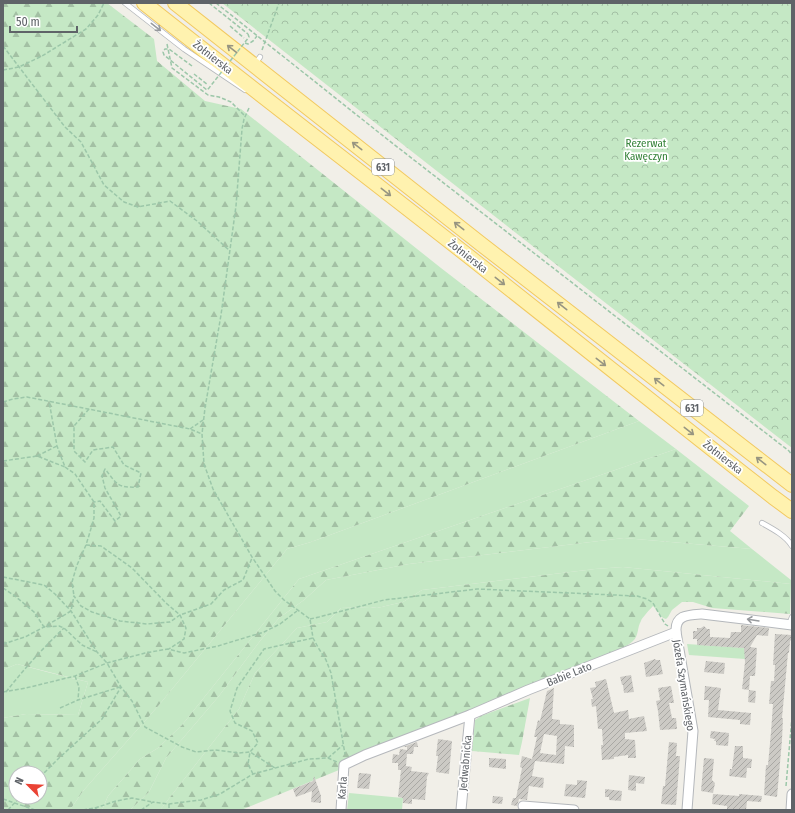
<svg xmlns="http://www.w3.org/2000/svg" width="795" height="813" font-family="'Fira Sans Condensed',sans-serif">
  <defs>
    <pattern id="forest-firs" width="22" height="20" patternUnits="userSpaceOnUse"><rect width="22" height="20" fill="#c5e8c5"/><path d="M5 1l3.5 6h-7zM16 11l3.5 6h-7z" fill="#a3c0a4"/></pattern>
    <pattern id="park-crowns" width="20" height="18" patternUnits="userSpaceOnUse"><rect width="20" height="18" fill="#c5e8c5"/><path d="M2 6a3 3 0 1 1 6 0M12 15a3 3 0 1 1 6 0" fill="none" stroke="#a3c0a4"/></pattern>
    <pattern id="building-hatch" width="6" height="6" patternUnits="userSpaceOnUse"><rect width="6" height="6" fill="#cccac5"/><path d="M-1 1l2-2M0 6l6-6M5 7l2-2" fill="none" stroke="#a9a8a4"/></pattern>
  </defs>
  <rect width="100%" height="100%" fill="#f1efe8"/>
  <!-- grass -->
  <g fill="#c5e8c5">
    <path d="M 639,421 L 676,449 L 299,579 L 182,725 L 158,748 L 140,759 L 108,796 L 102,810 L 70,810 L 83,791 L 159,705 L 287,549 L 311,542 Z"/>
    <path d="M 624,538 L 752,549 L 791,580 L 791,584 L 623,567 L 595,569 L 422,590 L 403,602 L 377,608 L 370,607 L 341,608 L 327,622 L 297,628 L 255,673 L 239,709 L 160,810 L 130,810 L 149,792 L 166,758 L 219,696 L 260,641 L 279,618 L 304,600 L 326,580 L 409,564 Z"/>
    <path d="M 687,644 L 745,648 L 745,659 L 689,655 Z"/>
    <path d="M 17,664 L 47,672 L 88,682 L 78,715 L 26,714 L 3,718 L 3,670 Z"/>
    <path d="M 349,793 L 403,798 L 402,810 L 347,810 Z"/>
  </g>
  <!-- forest -->
  <g fill="url(#forest-firs)" fill-rule="evenodd">
    <path d="M 3,3 L 107,3 L 154,39 L 157,61 L 205,101 L 241,109 L 441,268 L 639,421 L 311,542 L 287,549 L 159,705 L 83,791 L 70,810 L 3,810 L 3,718 L 26,714 L 78,715 L 88,682 L 17,664 L 3,670 ZM 16,773 L 40,773 L 40,797 L 16,797 Z"/>
    <path d="M 676,449 L 749,506 L 730,531 L 752,549 L 624,538 L 409,564 L 326,580 L 304,600 L 279,618 L 260,641 L 219,696 L 166,758 L 149,792 L 130,810 L 102,810 L 108,796 L 140,759 L 158,748 L 182,725 L 299,579 Z"/>
    <path d="M 623,567 L 791,584 L 790,614 L 712,608 L 693,602 L 682,602 L 672,610 L 668,617 L 666,619 L 663,618 L 653,606 C 651,608 641,619 641,621 C 637,627 639,636 633,641 C 630,644 626,646 622,648 L 469,712 L 339,770 L 241,810 L 160,810 L 239,709 L 255,673 L 297,628 L 327,622 L 341,608 L 370,607 L 377,608 L 403,602 L 422,590 L 595,569 Z"/>
    <path d="M 530,698 L 522,742 L 519,755 L 472,751 L 475,720 L 481,716 Z"/>
  </g>
  <!-- park -->
  <path fill="url(#park-crowns)" d="M 222,3 L 792,3 L 792,448 L 562,269 Z"/>
  <!-- building -->
  <g fill="url(#building-hatch)" fill-rule="evenodd">
    <path d="M 741,625 L 769,628 L 768,636 L 757,635 L 750,647 L 757,648 L 755,676 L 750,676 L 749,690 L 756,691 L 755,703 L 748,702 L 749,690 L 742,689 L 745,662 L 744,648 L 697,645 L 697,639 L 693,639 L 693,631 L 697,631 L 697,628 L 701,628 L 704,626 L 707,629 L 710,629 L 710,637 L 730,638 L 731,632 L 741,632 Z"/>
    <path d="M 775,634 L 792,635 L 792,639 L 790,641 L 789,653 L 788,653 L 782,718 L 783,718 L 782,740 L 777,797 L 764,795 L 766,765 L 768,765 L 771,732 L 773,704 L 769,704 L 771,681 L 774,681 L 775,665 L 773,665 Z"/>
    <path d="M 655,659 L 656,660 L 660,660 L 663,674 L 646,677 L 644,663 Z"/>
    <path d="M 706,661 L 725,663 L 724,674 L 704,672 Z"/>
    <path d="M 631,675 L 634,692 L 624,693 L 623,685 L 622,685 L 620,677 Z"/>
    <path d="M 606,679 L 614,713 L 628,710 L 629,719 L 644,716 L 647,731 L 625,733 L 625,739 L 635,740 L 636,758 L 628,758 L 628,755 L 614,757 L 614,759 L 602,760 L 601,745 L 603,745 L 602,729 L 598,729 L 596,706 L 592,707 L 591,699 L 593,699 L 590,688 L 596,687 L 595,682 Z"/>
    <path d="M 671,686 L 674,703 L 669,703 L 672,718 L 676,718 L 677,729 L 660,730 L 658,711 L 656,701 L 660,700 L 658,688 Z"/>
    <path d="M 705,686 L 721,688 L 718,710 L 751,713 L 750,725 L 740,724 L 740,720 L 708,717 L 709,700 L 704,700 Z"/>
    <path d="M 554,688 L 552,719 L 560,720 L 560,724 L 574,725 L 574,747 L 565,746 L 564,764 L 535,761 L 532,776 L 544,778 L 543,788 L 529,786 L 527,800 L 519,799 L 517,806 L 511,805 L 513,798 L 517,798 L 516,798 L 522,768 L 520,767 L 522,756 L 532,759 L 537,737 L 534,737 L 538,720 L 540,721 L 547,691 ZM 544,734 L 557,736 L 556,755 L 540,753 Z"/>
    <path d="M 711,731 L 729,733 L 728,746 L 716,745 L 716,741 L 714,741 L 715,739 L 710,738 Z"/>
    <path d="M 438,739 L 452,741 L 449,774 L 436,772 L 438,756 L 436,756 Z"/>
    <path d="M 417,742 L 418,747 L 414,747 L 413,754 L 407,754 L 406,766 L 412,767 L 411,771 L 429,773 L 427,777 L 425,800 L 412,799 L 412,804 L 403,803 L 403,798 L 398,797 L 401,770 L 398,770 L 398,763 L 392,763 L 393,754 L 399,755 L 400,749 L 407,750 L 407,747 L 403,747 Z"/>
    <path d="M 669,742 L 677,743 L 676,756 L 680,756 L 676,805 L 661,804 L 663,786 L 665,786 Z"/>
    <path d="M 735,746 L 743,746 L 743,758 L 752,759 L 751,768 L 747,768 L 746,778 L 729,776 L 730,769 L 732,769 Z"/>
    <path d="M 489,758 L 506,759 L 506,769 L 489,767 Z"/>
    <path d="M 704,758 L 714,759 L 712,780 L 715,783 L 713,793 L 701,791 Z"/>
    <path d="M 359,773 L 371,774 L 369,789 L 357,788 Z"/>
    <path d="M 629,775 L 645,777 L 644,784 L 636,783 L 636,791 L 628,790 Z"/>
    <path d="M 314,776 L 321,796 L 321,803 L 311,802 L 312,791 L 296,797 L 293,789 L 313,781 Z"/>
    <path d="M 577,780 L 587,781 L 585,798 L 564,796 L 566,784 L 577,785 Z"/>
    <path d="M 605,789 L 622,791 L 621,801 L 609,800 L 609,797 L 605,797 Z"/>
    <path d="M 713,794 L 739,796 L 739,794 L 762,796 L 761,802 L 747,801 L 746,810 L 727,810 L 727,806 L 712,804 Z"/>
    <path d="M 493,796 L 503,797 L 502,804 L 492,803 Z"/>
  </g>
  <g fill="none" stroke-linecap="round" stroke-linejoin="round">
    <defs>
      <g id="lane">
        <path d="M 125,3 L 184,49 L 245,90"/>
        <path d="M 255,64 L 260,57"/>
        <path d="M 762,523 C 773,529 786,536 792,546"/>
        <path d="M 789,625 L 792,617"/>
      </g>
      <g id="street">
        <path d="M 523,806 L 574,810"/>
        <path d="M 341,810 L 344,765 L 365,755 L 470,715 L 528,690 L 676,632"/>
        <path d="M 461,810 L 470,715"/>
        <path d="M 687,810 L 693,731 L 676,632 C 675,615 687,615 702,614 L 792,625"/>
        <path d="M 791,810 L 792,794"/>
      </g>
      <g id="primary">
        <path d="M 144,3 C 251,88 360,171 467,255 C 570,336 671,417 773,497 L 792,511"/>
        <path d="M 175,3 L 481,244 L 792,485"/>
      </g>
    </defs>
    <!-- lane casing -->
    <use href="#lane" stroke="#b5b8bc" stroke-width="6"/>
    <!-- street casing -->
    <use href="#street" stroke="#b5b8bc" stroke-width="11"/>
    <!-- primary casing -->
    <use href="#primary" stroke="#f2c960" stroke-width="16"/>
    <!-- path -->
    <g stroke="#9cc7a9" stroke-width="1.5" stroke-dasharray="4 2" stroke-linecap="butt">
      <path d="M 209,3 L 248,34"/>
      <path d="M 216,3 L 387,139 L 789,451 L 792,455"/>
      <path d="M 230,26 L 244,38"/>
      <path d="M 245,43 L 248,44 L 253,41 L 257,36"/>
      <path d="M 167,44 L 172,68 L 208,95 L 219,97 L 231,102 L 245,116"/>
      <path d="M 3,46 L 65,127 L 81,142 L 104,185 L 124,202 L 138,207 L 170,201 L 197,221 L 230,251"/>
      <path d="M 262,50 L 279,3"/>
      <path d="M 3,70 L 19,67 L 42,56 L 86,29 L 98,15 L 104,3"/>
      <path d="M 194,74 L 208,85"/>
      <path d="M 249,108 L 244,119 L 242,129 L 236,206 L 221,315 L 205,408 L 202,434 L 204,464 L 213,489 L 252,557 L 275,591 L 284,600 L 310,619 L 313,638 L 319,649 L 326,660 L 331,673 L 345,754"/>
      <path d="M 3,402 L 13,399 L 27,397 L 190,429 L 202,434"/>
      <path d="M 89,409 L 74,426 L 74,451 L 85,462 L 93,450 L 113,447 L 124,465 L 141,473 L 138,487 C 117,488 117,484 105,469 L 102,476 L 105,488 L 121,516 L 115,521 L 100,501 L 94,502"/>
      <path d="M 190,429 L 203,420"/>
      <path d="M 37,456 L 57,446"/>
      <path d="M 3,461 L 37,456 L 65,467 L 57,446 L 49,401"/>
      <path d="M 65,467 L 75,474 L 94,502 L 94,518 L 90,532 L 86,545 L 77,565 L 72,582 L 74,596"/>
      <path d="M 86,545 L 101,546 L 132,568 L 166,603 L 180,615 L 186,628 L 184,639 L 169,649"/>
      <path d="M 3,577 L 44,585 L 55,594 L 71,611 L 97,652 L 107,663 L 121,687 L 132,701 L 145,727 L 182,747 L 196,752 L 215,750 L 239,753 L 250,752 L 275,768"/>
      <path d="M 3,588 L 15,596 L 34,612 L 44,627 L 59,626 L 64,628 L 82,645 L 97,652"/>
      <path d="M 310,619 L 319,617 L 384,600 L 477,589 L 637,596 L 647,599 L 653,603 L 665,624 L 668,626"/>
      <path d="M 3,644 L 25,637 L 44,627 L 71,611 L 74,596 L 81,606 L 92,612 L 120,621 L 147,624 L 170,622 L 180,615 L 211,604 L 224,590 L 243,580 L 252,558"/>
      <path d="M 75,676 L 79,687 L 78,700"/>
      <path d="M 3,692 L 26,688 L 75,676 L 107,663 L 145,653 L 168,649 L 184,653 L 218,646 L 264,632 L 280,624 L 297,611"/>
      <path d="M 6,692 C 24,669 43,648 64,628"/>
      <path d="M 60,708 L 78,700 L 120,687"/>
      <path d="M 328,758 L 343,745"/>
      <path d="M 253,774 L 248,764 L 250,752 L 258,743 L 252,731 L 235,723 L 230,711 L 237,688 L 264,649 L 313,638"/>
      <path d="M 40,777 L 59,758 L 102,719 L 121,687"/>
      <path d="M 786,786 L 792,717"/>
      <path d="M 3,799 L 35,810"/>
      <path d="M 169,804 L 169,810"/>
      <path d="M 95,808 L 116,801 L 132,798 L 153,802"/>
      <path d="M 8,810 L 20,797"/>
      <path d="M 83,810 L 95,808 L 98,810"/>
      <path d="M 141,810 L 153,802 L 169,804 L 201,800 L 220,794 L 253,774 L 309,759 L 328,758 L 337,762"/>
    </g>
    <!-- lane -->
    <use href="#lane" stroke="#fff" stroke-width="4.5"/>
    <!-- street -->
    <use href="#street" stroke="#fff" stroke-width="9"/>
    <!-- primary -->
    <use href="#primary" stroke="#fff2af" stroke-width="14"/>
    <!-- path-bridge -->
    <path stroke="#9cc7a9" stroke-width="1.5" stroke-dasharray="4 2" stroke-linecap="butt" d="M 192,66 L 169,49 L 165,49 L 163,52 L 164,55 L 207,90 L 209,88 L 249,37 L 248,34"/>
  </g>
  <!-- one-way arrows -->
  <defs><path id="oneway-shaft" d="M-6 0H5M1.5-3L5.5 0L1.5 3" fill="none" stroke-width="1.6" stroke-linecap="round" stroke-linejoin="round"/></defs>
  <g stroke="#979a9d">
    <use href="#oneway-shaft" transform="translate(156 27) rotate(38)"/>
    <use href="#oneway-shaft" transform="translate(753 620) rotate(-171)"/>
  </g>
  <g stroke="#979581">
    <use href="#oneway-shaft" transform="translate(232 49) rotate(-142)"/>
    <use href="#oneway-shaft" transform="translate(357 146) rotate(-142)"/>
    <use href="#oneway-shaft" transform="translate(386 192) rotate(38)"/>
    <use href="#oneway-shaft" transform="translate(459 226) rotate(-142)"/>
    <use href="#oneway-shaft" transform="translate(500 281) rotate(38)"/>
    <use href="#oneway-shaft" transform="translate(562 306) rotate(-142)"/>
    <use href="#oneway-shaft" transform="translate(601 362) rotate(38)"/>
    <use href="#oneway-shaft" transform="translate(659 382) rotate(-142)"/>
    <use href="#oneway-shaft" transform="translate(689 431) rotate(38)"/>
    <use href="#oneway-shaft" transform="translate(761 461) rotate(-142)"/>
  </g>
  <g text-anchor="middle" stroke-width="3.5" stroke-linejoin="round" paint-order="stroke">
    <!-- shield labels -->
    <g fill="#fff" stroke="#8f9295" stroke-width="1">
      <rect x="372" y="159" width="22" height="16" rx="3"/>
      <rect x="681" y="400" width="22" height="16" rx="3"/>
    </g>
    <g font-size="10" font-weight="bold" fill="#5f6368">
      <text x="383" y="171">631</text>
      <text x="692" y="412">631</text>
    </g>
    <!-- street labels -->
    <g font-size="11" fill="#5f6368" stroke="#fff">
      <text transform="translate(213 57) rotate(38)" y="4">Żołnierska</text>
      <text transform="translate(468 256) rotate(38)" y="4">Żołnierska</text>
      <text transform="translate(723 457) rotate(38)" y="4">Żołnierska</text>
      <text transform="translate(569 674) rotate(-22)" y="4">Babie Lato</text>
      <text transform="translate(684 685) rotate(81)" y="4">Józefa Szymańskiego</text>
      <text transform="translate(465 763) rotate(-85)" y="4">Jedwabnicka</text>
      <text transform="translate(342 788) rotate(-86)" y="4">Karla</text>
    </g>
    <!-- park labels -->
    <g font-size="11" fill="#348238" stroke="#fff">
      <text x="646" y="147">Rezerwat<tspan x="646" dy="13">Kawęczyn</tspan></text>
    </g>
  </g>
  <!-- border -->
  <rect width="795" height="813" fill="none" stroke="#5f6368" stroke-width="8"/>
  <!-- north arrow -->
  <g transform="translate(28 785) rotate(294)"><circle r="19" fill="#ffffff" stroke="#bfc1c3"/>
  <path d="M0-3L7 15L0 10L-7 15Z" fill="#ea4335"/>
  <text y="-6" font-size="11" font-weight="bold" text-anchor="middle" fill="#5f6368">N</text>
  </g>
  <!-- scale -->
  <path d="M10 26v6h67v-6" fill="none" stroke="#5f6368" stroke-width="2"/>
  <text x="16" y="26" font-size="12" fill="#5f6368" stroke="#ffffff" stroke-width="3" paint-order="stroke">50 m</text>
</svg>
